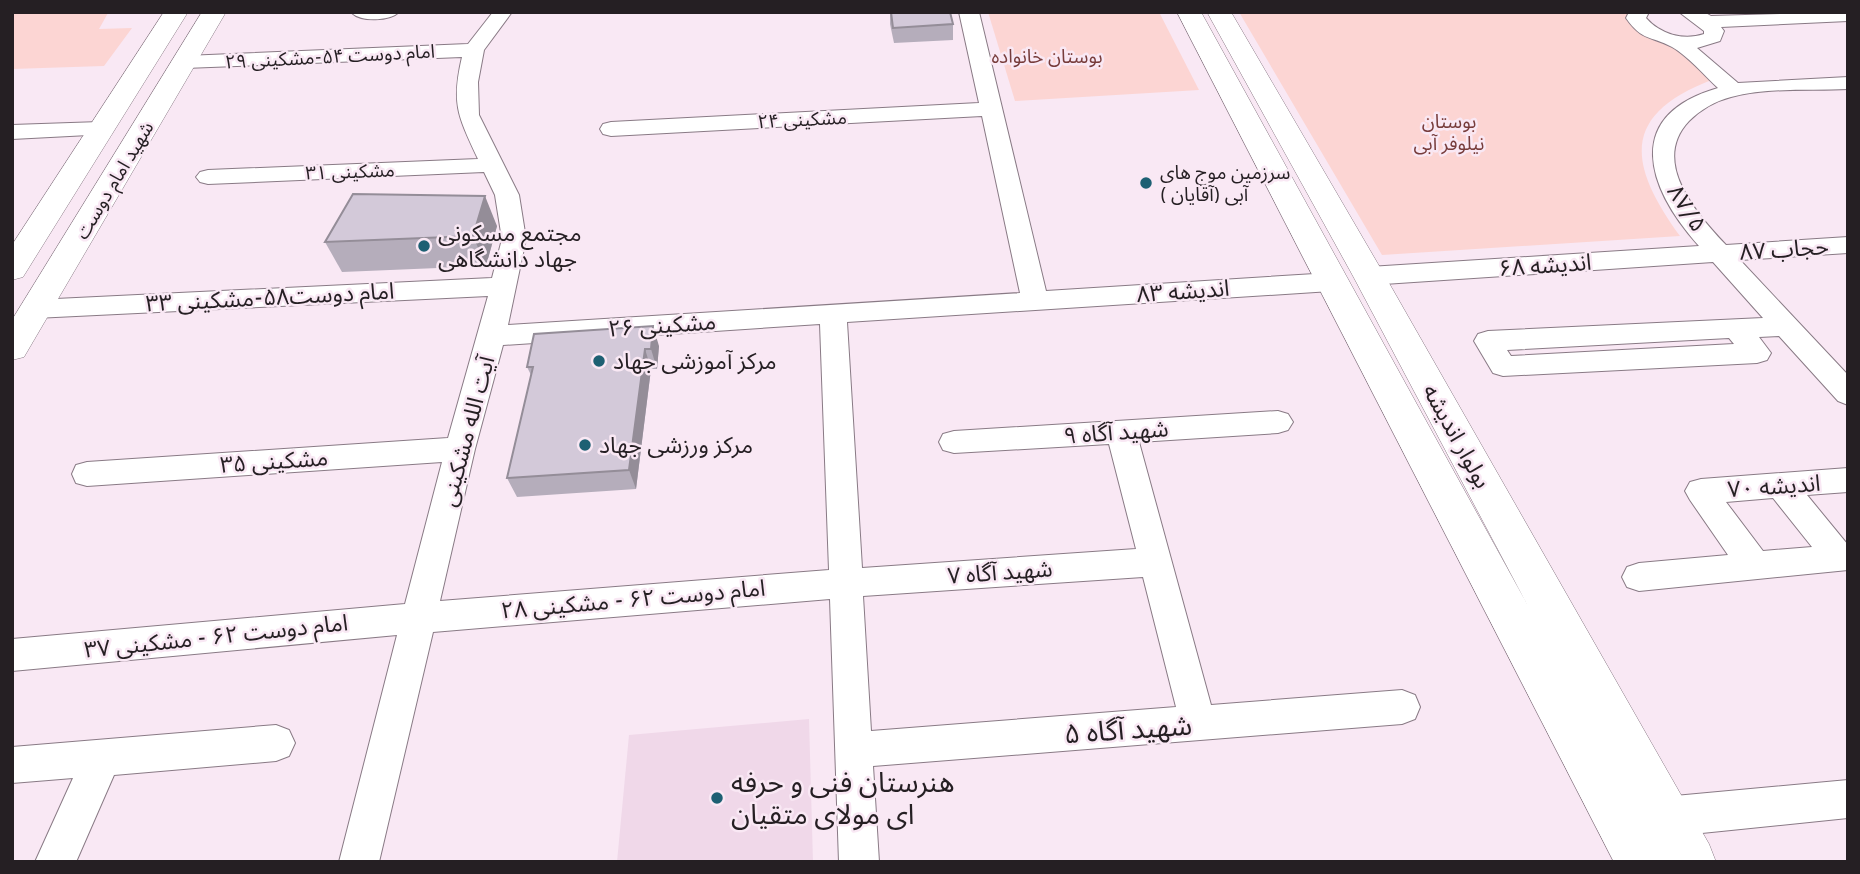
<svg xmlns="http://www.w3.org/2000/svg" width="1860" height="874" font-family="Overpass,'Noto Sans Arabic',sans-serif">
  <rect width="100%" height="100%" fill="#f9e8f4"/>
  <!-- built -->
  <path fill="#f0d8e9" d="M 809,719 L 813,862 L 617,862 L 629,735 Z"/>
  <!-- green -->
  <g fill="#fcd5d3">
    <path d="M 12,12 L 108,13 L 99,29 L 132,28 L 104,66 L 12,69 Z"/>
    <path d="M 988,12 L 1159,12 L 1199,90 L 1015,101 Z"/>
    <path d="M 1239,12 L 1632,12 L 1629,20 C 1640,42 1663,38 1682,48 C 1693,54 1705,70 1714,79 C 1621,114 1627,163 1680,236 L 1382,255 Z"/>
  </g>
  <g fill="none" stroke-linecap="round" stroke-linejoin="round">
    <defs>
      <g id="minor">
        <path d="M 399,12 C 390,21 361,22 352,13 Z"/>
        <path d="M 493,12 L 512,12 L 484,50 L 478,82 L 479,115 L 519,195 L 526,239 L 508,325 L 1020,293 L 982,116 L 611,136 L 603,134 L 600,129 L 603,124 L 611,122 L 979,103 L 959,12 L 979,12 L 1046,291 L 1331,273 L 1340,276 L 1344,282 L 1340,288 L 1331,291 L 847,322 L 862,568 L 1136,549 L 1109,444 L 954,453 L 943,450 L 939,442 L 943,434 L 954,431 L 1278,411 L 1288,414 L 1293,422 L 1288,430 L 1278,433 L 1139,442 L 1211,705 L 1402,690 L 1415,695 L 1420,707 L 1415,719 L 1402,724 L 873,766 L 879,862 L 839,862 L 830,599 L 433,632 L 379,862 L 339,862 L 397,635 L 12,671 L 12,639 L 405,604 L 442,462 L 87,486 L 76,483 L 72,474 L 76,465 L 87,462 L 448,438 L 488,296 L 35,318 L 26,315 L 22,309 L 26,303 L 35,300 L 492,278 L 502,239 L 495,195 L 484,172 L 208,184 L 200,182 L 196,177 L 200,172 L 208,170 L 478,159 C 458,116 451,104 462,57 L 185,68 L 178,66 L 175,62 L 178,58 L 185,56 L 468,44 ZM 820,324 L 829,570 L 440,601 L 475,449 L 503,345 ZM 1143,577 L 1176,707 L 871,731 L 863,596 Z"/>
        <path d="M 1629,12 L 1649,12 L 1646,18 C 1660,34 1683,41 1704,34 L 1704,31 L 1679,12 L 1704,12 L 1711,16 L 1848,12 L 1848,21 L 1721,27 L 1724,31 L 1720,41 L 1697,48 L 1738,83 L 1848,77 L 1848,89 C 1810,91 1768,87 1731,97 C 1715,101 1700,110 1689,121 C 1650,162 1697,214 1726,245 L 1848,237 L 1848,253 L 1740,260 L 1848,375 L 1848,405 L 1838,401 L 1779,336 L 1759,337 L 1771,353 L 1767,360 L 1757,363 L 1503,376 L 1493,373 L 1474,341 L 1478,334 L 1488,331 L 1763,318 L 1713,262 L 1369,285 L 1360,282 L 1356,276 L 1360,270 L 1369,267 L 1699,246 C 1648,189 1621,116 1718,88 C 1704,75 1688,56 1672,47 C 1650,35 1643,42 1626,18 ZM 1729,338 L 1734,344 L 1511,356 L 1507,350 Z"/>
        <path d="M 100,122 L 108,124 L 111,129 L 108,134 L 12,139 L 12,125 Z"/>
        <path d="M 1848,468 L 1848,492 L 1807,495 L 1848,545 L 1848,570 L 1639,591 L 1627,587 L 1622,577 L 1627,567 L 1639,563 L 1728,555 L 1690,500 L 1685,491 L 1690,482 L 1701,479 ZM 1773,498 L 1812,547 L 1763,551 L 1726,502 Z"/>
        <path d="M 276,725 L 289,730 L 295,743 L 289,756 L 276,761 L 114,775 L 76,862 L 35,862 L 73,778 L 12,783 L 12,747 Z"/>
        <path d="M 1848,780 L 1848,818 L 1653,838 L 1639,832 L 1633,818 L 1639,804 L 1653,798 Z"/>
      </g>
      <g id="major">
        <path d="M 164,12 L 188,12 L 23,277 L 12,280 L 12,245 Z"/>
        <path d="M 202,12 L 226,12 L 24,357 L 12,360 L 12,320 Z"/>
        <path d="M 1177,12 L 1201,12 L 1528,606 L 1353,276 L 1207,12 L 1231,12 L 1385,276 L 1709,844 L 1716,862 L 1614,862 Z"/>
      </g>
    </defs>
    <!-- minor casing -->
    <use href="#minor" stroke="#897a85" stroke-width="2"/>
    <!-- major casing -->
    <use href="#major" stroke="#897a85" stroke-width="1"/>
    <!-- minor -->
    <use href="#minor" fill="#fff" fill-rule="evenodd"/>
    <!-- major -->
    <use href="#major" fill="#fff" fill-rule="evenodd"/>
  </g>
  <!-- wall -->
  <g fill="#b5adbb">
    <path d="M 890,12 L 953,24 L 953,40 L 894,43 L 890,24 Z"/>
    <path d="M 497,226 L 486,266 L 342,272 L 325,242 Z"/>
    <path d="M 659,346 L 657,369 L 651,369 L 636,489 L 517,497 L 507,478 L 531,375 L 527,367 Z"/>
  </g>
  <!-- shaded-wall -->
  <g fill="#948d98">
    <path d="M 485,196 L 497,226 L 486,266 L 473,236 Z"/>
    <path d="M 653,326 L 659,346 L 657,369 L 651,349 Z"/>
    <path d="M 645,349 L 651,369 L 636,489 L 629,470 Z"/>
  </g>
  <!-- building -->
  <g fill="#d3c9d9" stroke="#948d98" stroke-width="2">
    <path d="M 891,12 L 950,12 L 953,24 L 893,28 Z"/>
    <path d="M 353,194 L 485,196 L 473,236 L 325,242 Z"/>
    <path d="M 653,326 L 651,349 L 645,349 L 629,470 L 507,478 L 533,367 L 527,367 L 534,334 Z"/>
  </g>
  <!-- markers -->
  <g fill="#1d6073" stroke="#f9e8f4" stroke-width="2.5">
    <circle cx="1146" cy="183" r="7"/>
    <circle cx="424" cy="246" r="7"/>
    <circle cx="599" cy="361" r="7"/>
    <circle cx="585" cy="445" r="7"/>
    <circle cx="717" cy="798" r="7"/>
  </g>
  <g text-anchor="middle" stroke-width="5" stroke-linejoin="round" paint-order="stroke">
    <!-- far-street labels -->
    <g font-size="19" fill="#251f23" stroke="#f9e8f4">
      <text transform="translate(330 56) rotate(-3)" y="7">امام دوست ۵۴-مشکینی ۲۹</text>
      <text transform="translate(802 119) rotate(-3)" y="7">مشکینی ۲۴</text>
      <text transform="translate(350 171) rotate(-2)" y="7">مشکینی ۳۱</text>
      <text transform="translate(114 180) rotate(-59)" y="7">شهید امام دوست</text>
    </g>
    <!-- far-park labels -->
    <g font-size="19" fill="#773c3b" stroke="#f9e8f4">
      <text x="1047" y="63">بوستان خانواده</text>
      <text x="1449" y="128">بوستان<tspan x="1449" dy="22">نیلوفر آبی</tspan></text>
    </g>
    <!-- far-poi labels -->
    <g font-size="19" fill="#251f23" stroke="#f9e8f4" text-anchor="start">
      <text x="1160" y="179">سرزمین موج های<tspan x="1160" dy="22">آبی (آقایان )</tspan></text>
    </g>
    <!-- street labels -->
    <g font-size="23" fill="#251f23" stroke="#f9e8f4">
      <text transform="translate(1687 208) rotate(57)" y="8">۸۷/۵</text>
      <text transform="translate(1784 249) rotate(-4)" y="8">حجاب ۸۷</text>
      <text transform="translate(1545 265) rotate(-4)" y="8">اندیشه ۶۸</text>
      <text transform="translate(1183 291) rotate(-4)" y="8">اندیشه ۸۳</text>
      <text transform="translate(270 297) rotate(-3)" y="8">امام دوست۵۸-مشکینی ۳۳</text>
      <text transform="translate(662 325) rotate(-4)" y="8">مشکینی ۲۶</text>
      <text transform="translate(467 431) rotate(-75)" y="8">آیت الله مشکینی</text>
      <text transform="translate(1116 432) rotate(-4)" y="8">شهید آگاه ۹</text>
      <text transform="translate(1457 436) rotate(61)" y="8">بولوار اندیشه</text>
      <text transform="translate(274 461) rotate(-4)" y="8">مشکینی ۳۵</text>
      <text transform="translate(1774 486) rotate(-4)" y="8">اندیشه ۷۰</text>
      <text transform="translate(1000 572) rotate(-4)" y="8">شهید آگاه ۷</text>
      <text transform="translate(633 599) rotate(-5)" y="8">امام دوست ۶۲ - مشکینی ۲۸</text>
      <text transform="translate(216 636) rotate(-6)" y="8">امام دوست ۶۲ - مشکینی ۳۷</text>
    </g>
    <!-- poi labels -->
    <g font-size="23" fill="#251f23" stroke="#f9e8f4" text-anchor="start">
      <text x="438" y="241">مجتمع مسکونی<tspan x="438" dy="26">جهاد دانشگاهی</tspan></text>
      <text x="613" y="369">مرکز آموزشی جهاد</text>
      <text x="599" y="453">مرکز ورزشی جهاد</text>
    </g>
    <!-- near-street labels -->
    <g font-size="28" fill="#251f23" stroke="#f9e8f4">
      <text transform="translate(1128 729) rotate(-4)" y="10">شهید آگاه ۵</text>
    </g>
    <!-- near-poi labels -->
    <g font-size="28" fill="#251f23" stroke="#f9e8f4" text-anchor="start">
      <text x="731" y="792">هنرستان فنی و حرفه<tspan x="731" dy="32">ای مولای متقیان</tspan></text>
    </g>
  </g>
  <!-- border -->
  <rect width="1860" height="874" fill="none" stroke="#251f23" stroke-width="28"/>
</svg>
